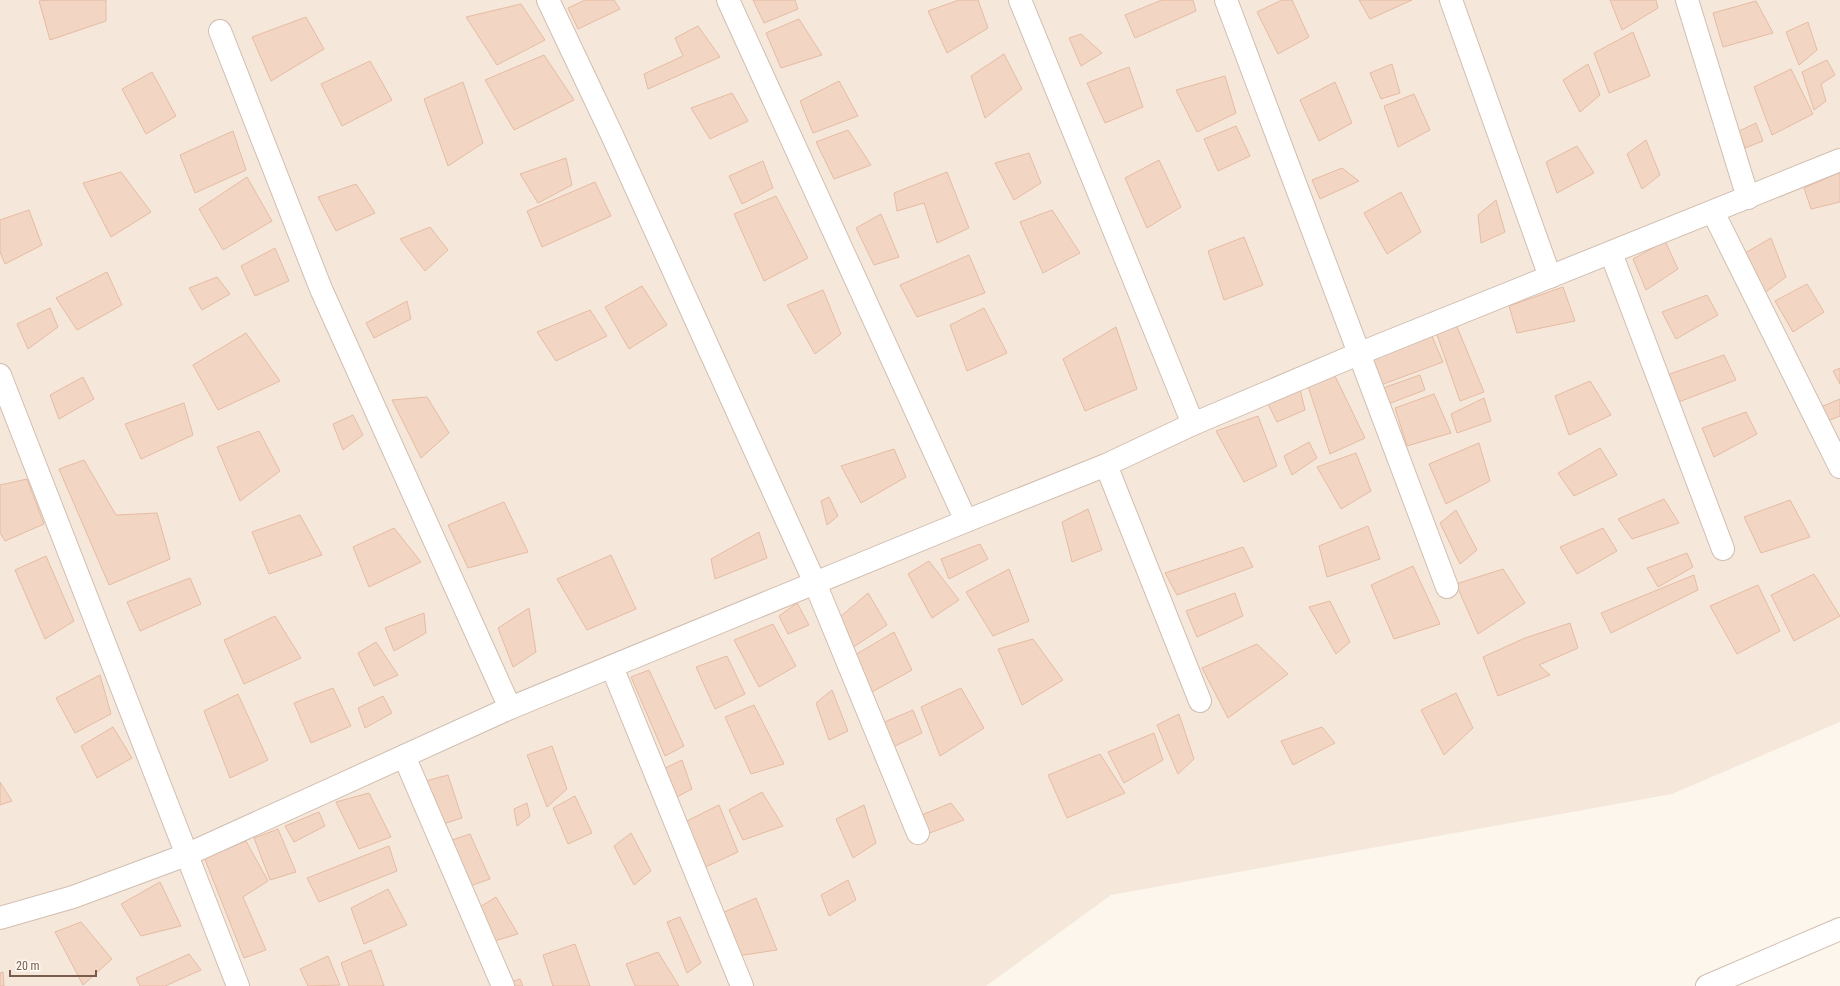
<svg xmlns="http://www.w3.org/2000/svg" width="1840" height="986" font-family="'Roboto Condensed',sans-serif">
  <rect width="100%" height="100%" fill="#fdf6ec"/>
  <!-- residential -->
  <path fill="#f5e8da" d="M 0,0 L 1840,0 L 1840,722 L 1672,794 L 1111,895 L 986,986 L 0,986 Z"/>
  <!-- building -->
  <g fill="#f3d5c3" stroke="#e6bba3">
    <path d="M 49,0 L 106,0 L 106,21 L 50,40 L 39,1 Z"/>
    <path d="M 585,0 L 614,0 L 620,9 L 578,29 L 568,8 Z"/>
    <path d="M 753,0 L 795,0 L 798,9 L 764,23 Z"/>
    <path d="M 959,0 L 978,0 L 988,28 L 947,53 L 928,11 Z"/>
    <path d="M 1162,0 L 1193,0 L 1196,11 L 1135,38 L 1125,15 Z"/>
    <path d="M 1282,0 L 1292,0 L 1309,37 L 1278,54 L 1257,12 Z"/>
    <path d="M 1359,0 L 1412,0 L 1370,19 Z"/>
    <path d="M 1610,0 L 1656,0 L 1658,8 L 1622,30 Z"/>
    <path d="M 1756,1 L 1773,33 L 1723,47 L 1713,13 Z"/>
    <path d="M 521,4 L 545,40 L 497,65 L 466,17 Z"/>
    <path d="M 306,17 L 324,49 L 271,81 L 252,37 Z"/>
    <path d="M 799,19 L 822,55 L 781,68 L 766,33 Z"/>
    <path d="M 1808,22 L 1817,50 L 1799,65 L 1786,32 Z"/>
    <path d="M 698,26 L 720,57 L 648,89 L 644,74 L 683,56 L 675,38 Z"/>
    <path d="M 1633,32 L 1650,76 L 1609,93 L 1594,53 Z"/>
    <path d="M 1081,34 L 1102,53 L 1081,66 L 1069,38 Z"/>
    <path d="M 1004,54 L 1022,89 L 985,118 L 971,76 Z"/>
    <path d="M 544,55 L 574,100 L 514,130 L 485,80 Z"/>
    <path d="M 1827,60 L 1835,75 L 1821,84 L 1826,101 L 1814,110 L 1802,72 Z"/>
    <path d="M 370,61 L 392,100 L 342,126 L 321,84 Z"/>
    <path d="M 1392,64 L 1400,93 L 1381,99 L 1370,73 Z"/>
    <path d="M 1588,64 L 1600,95 L 1580,112 L 1563,80 Z"/>
    <path d="M 1129,67 L 1143,107 L 1105,123 L 1087,83 Z"/>
    <path d="M 1791,69 L 1813,114 L 1772,135 L 1754,87 Z"/>
    <path d="M 152,72 L 176,116 L 146,134 L 122,89 Z"/>
    <path d="M 1225,76 L 1236,113 L 1197,132 L 1176,90 Z"/>
    <path d="M 839,81 L 858,116 L 813,133 L 800,101 Z"/>
    <path d="M 463,82 L 483,143 L 448,166 L 424,99 Z"/>
    <path d="M 1335,82 L 1352,123 L 1319,141 L 1300,100 Z"/>
    <path d="M 732,93 L 748,121 L 710,139 L 691,108 Z"/>
    <path d="M 1414,94 L 1430,130 L 1398,147 L 1384,106 Z"/>
    <path d="M 1756,123 L 1763,141 L 1745,148 L 1739,131 Z"/>
    <path d="M 1236,126 L 1250,156 L 1218,171 L 1204,139 Z"/>
    <path d="M 848,130 L 871,165 L 834,179 L 816,142 Z"/>
    <path d="M 233,131 L 246,170 L 195,193 L 180,155 Z"/>
    <path d="M 1646,140 L 1660,175 L 1642,189 L 1627,154 Z"/>
    <path d="M 1577,146 L 1594,173 L 1557,193 L 1546,162 Z"/>
    <path d="M 1029,153 L 1041,183 L 1014,200 L 995,163 Z"/>
    <path d="M 566,158 L 572,185 L 538,203 L 520,174 Z"/>
    <path d="M 1159,160 L 1181,207 L 1147,228 L 1125,178 Z"/>
    <path d="M 763,161 L 773,188 L 742,204 L 729,176 Z"/>
    <path d="M 1342,168 L 1359,181 L 1320,199 L 1312,180 Z"/>
    <path d="M 121,172 L 151,212 L 111,237 L 83,183 Z"/>
    <path d="M 947,172 L 969,228 L 937,243 L 924,203 L 897,211 L 894,193 Z"/>
    <path d="M 1840,172 L 1840,202 L 1811,209 L 1804,188 Z"/>
    <path d="M 247,177 L 272,221 L 223,250 L 199,209 Z"/>
    <path d="M 595,182 L 611,216 L 542,247 L 527,211 Z"/>
    <path d="M 356,184 L 375,213 L 336,231 L 318,197 Z"/>
    <path d="M 1401,192 L 1421,232 L 1387,254 L 1364,213 Z"/>
    <path d="M 776,196 L 808,258 L 764,281 L 734,214 Z"/>
    <path d="M 1496,200 L 1505,232 L 1481,243 L 1478,215 Z"/>
    <path d="M 29,210 L 42,245 L 5,264 L 0,252 L 0,220 Z"/>
    <path d="M 1052,210 L 1080,253 L 1043,273 L 1020,222 Z"/>
    <path d="M 881,214 L 899,257 L 874,265 L 856,228 Z"/>
    <path d="M 430,227 L 448,250 L 425,271 L 400,239 Z"/>
    <path d="M 1244,237 L 1263,285 L 1224,300 L 1208,251 Z"/>
    <path d="M 1771,238 L 1786,277 L 1763,294 L 1745,253 Z"/>
    <path d="M 1665,241 L 1678,269 L 1646,290 L 1633,259 Z"/>
    <path d="M 275,248 L 289,281 L 255,296 L 241,266 Z"/>
    <path d="M 969,255 L 985,293 L 917,317 L 900,285 Z"/>
    <path d="M 107,272 L 122,305 L 77,330 L 56,298 Z"/>
    <path d="M 217,277 L 230,294 L 202,310 L 189,288 Z"/>
    <path d="M 1807,284 L 1824,312 L 1793,332 L 1775,301 Z"/>
    <path d="M 642,286 L 667,325 L 629,349 L 605,307 Z"/>
    <path d="M 1563,287 L 1575,321 L 1517,333 L 1509,306 Z"/>
    <path d="M 823,290 L 841,334 L 815,354 L 787,305 Z"/>
    <path d="M 1707,295 L 1718,315 L 1676,339 L 1662,312 Z"/>
    <path d="M 407,301 L 411,319 L 374,338 L 366,323 Z"/>
    <path d="M 50,308 L 58,327 L 28,349 L 17,324 Z"/>
    <path d="M 984,308 L 1007,353 L 967,371 L 950,325 Z"/>
    <path d="M 590,310 L 607,336 L 556,361 L 537,332 Z"/>
    <path d="M 1455,322 L 1484,392 L 1460,401 L 1436,332 Z"/>
    <path d="M 1116,327 L 1137,389 L 1085,411 L 1063,359 Z"/>
    <path d="M 246,333 L 280,381 L 218,410 L 193,365 Z"/>
    <path d="M 1431,334 L 1443,362 L 1378,386 L 1369,358 Z"/>
    <path d="M 1724,355 L 1736,380 L 1676,403 L 1667,375 Z"/>
    <path d="M 1840,368 L 1840,384 L 1833,371 Z"/>
    <path d="M 1334,374 L 1365,438 L 1330,454 L 1308,386 Z"/>
    <path d="M 1420,375 L 1425,390 L 1388,404 L 1383,388 Z"/>
    <path d="M 83,377 L 94,399 L 59,419 L 50,395 Z"/>
    <path d="M 1590,381 L 1611,415 L 1569,435 L 1555,396 Z"/>
    <path d="M 1300,389 L 1305,410 L 1277,422 L 1268,404 Z"/>
    <path d="M 1434,394 L 1451,433 L 1407,446 L 1395,408 Z"/>
    <path d="M 427,397 L 449,433 L 421,458 L 392,400 Z"/>
    <path d="M 1484,398 L 1491,421 L 1457,433 L 1451,414 Z"/>
    <path d="M 1840,399 L 1840,416 L 1825,422 L 1816,409 Z"/>
    <path d="M 184,403 L 193,435 L 141,459 L 125,424 Z"/>
    <path d="M 1746,412 L 1757,434 L 1714,457 L 1702,428 Z"/>
    <path d="M 353,415 L 363,435 L 343,450 L 333,424 Z"/>
    <path d="M 1258,416 L 1277,466 L 1244,482 L 1216,431 Z"/>
    <path d="M 259,431 L 280,471 L 240,501 L 217,447 Z"/>
    <path d="M 1309,442 L 1317,458 L 1292,475 L 1284,456 Z"/>
    <path d="M 1479,443 L 1490,481 L 1446,504 L 1429,464 Z"/>
    <path d="M 1600,448 L 1617,475 L 1574,496 L 1558,473 Z"/>
    <path d="M 894,449 L 906,477 L 861,503 L 841,466 Z"/>
    <path d="M 1356,453 L 1371,491 L 1341,509 L 1317,467 Z"/>
    <path d="M 84,460 L 116,515 L 157,513 L 170,559 L 109,585 L 59,469 Z"/>
    <path d="M 27,479 L 44,524 L 5,541 L 0,533 L 0,485 Z"/>
    <path d="M 829,497 L 838,516 L 827,525 L 821,501 Z"/>
    <path d="M 1664,499 L 1679,523 L 1632,539 L 1618,519 Z"/>
    <path d="M 1790,500 L 1810,537 L 1761,553 L 1744,517 Z"/>
    <path d="M 504,502 L 528,552 L 468,568 L 448,525 Z"/>
    <path d="M 1088,509 L 1102,550 L 1072,562 L 1062,522 Z"/>
    <path d="M 1456,510 L 1477,550 L 1460,564 L 1440,523 Z"/>
    <path d="M 300,515 L 322,555 L 269,574 L 252,532 Z"/>
    <path d="M 1368,526 L 1380,559 L 1327,577 L 1319,546 Z"/>
    <path d="M 394,528 L 421,562 L 369,587 L 353,547 Z"/>
    <path d="M 1603,528 L 1617,551 L 1577,574 L 1560,547 Z"/>
    <path d="M 759,532 L 767,558 L 715,579 L 711,559 Z"/>
    <path d="M 980,544 L 988,559 L 949,579 L 941,559 Z"/>
    <path d="M 1243,547 L 1253,567 L 1177,595 L 1165,573 Z"/>
    <path d="M 1687,553 L 1693,567 L 1658,587 L 1647,568 Z"/>
    <path d="M 611,555 L 636,609 L 587,630 L 557,579 Z"/>
    <path d="M 46,556 L 74,621 L 45,639 L 15,570 Z"/>
    <path d="M 929,561 L 959,600 L 932,618 L 908,574 Z"/>
    <path d="M 1413,566 L 1440,624 L 1394,639 L 1371,585 Z"/>
    <path d="M 1009,569 L 1029,621 L 993,636 L 966,592 Z"/>
    <path d="M 1503,569 L 1525,603 L 1478,634 L 1456,584 Z"/>
    <path d="M 1814,574 L 1840,616 L 1794,641 L 1771,595 Z"/>
    <path d="M 1694,575 L 1698,590 L 1611,633 L 1601,613 Z"/>
    <path d="M 190,578 L 201,604 L 140,631 L 127,602 Z"/>
    <path d="M 1758,585 L 1780,631 L 1737,654 L 1710,606 Z"/>
    <path d="M 868,593 L 887,625 L 852,648 L 840,617 Z"/>
    <path d="M 1235,593 L 1243,616 L 1197,637 L 1186,611 Z"/>
    <path d="M 1330,601 L 1350,642 L 1336,654 L 1309,607 Z"/>
    <path d="M 797,603 L 809,625 L 788,634 L 779,616 Z"/>
    <path d="M 529,608 L 536,652 L 513,667 L 498,628 Z"/>
    <path d="M 424,613 L 426,633 L 394,651 L 385,628 Z"/>
    <path d="M 275,616 L 301,658 L 244,684 L 224,640 Z"/>
    <path d="M 1570,623 L 1578,648 L 1539,665 L 1550,675 L 1498,696 L 1483,657 L 1525,638 Z"/>
    <path d="M 773,624 L 796,666 L 759,687 L 734,640 Z"/>
    <path d="M 894,632 L 912,670 L 870,693 L 855,655 Z"/>
    <path d="M 1033,639 L 1063,680 L 1022,705 L 998,649 Z"/>
    <path d="M 376,642 L 398,675 L 374,686 L 358,653 Z"/>
    <path d="M 1257,644 L 1288,674 L 1228,718 L 1202,668 Z"/>
    <path d="M 727,656 L 745,694 L 715,709 L 696,667 Z"/>
    <path d="M 649,670 L 684,746 L 665,756 L 631,677 Z"/>
    <path d="M 100,675 L 111,714 L 75,733 L 56,698 Z"/>
    <path d="M 333,688 L 351,726 L 311,743 L 294,703 Z"/>
    <path d="M 961,688 L 984,728 L 940,756 L 921,707 Z"/>
    <path d="M 832,690 L 848,731 L 829,740 L 816,703 Z"/>
    <path d="M 1456,693 L 1473,728 L 1444,755 L 1421,710 Z"/>
    <path d="M 238,694 L 268,760 L 230,778 L 204,711 Z"/>
    <path d="M 383,696 L 392,713 L 365,728 L 358,708 Z"/>
    <path d="M 754,705 L 784,764 L 751,774 L 725,717 Z"/>
    <path d="M 913,710 L 922,733 L 889,749 L 882,723 Z"/>
    <path d="M 1179,714 L 1194,759 L 1178,774 L 1157,725 Z"/>
    <path d="M 113,727 L 132,758 L 97,778 L 81,746 Z"/>
    <path d="M 1322,727 L 1335,743 L 1293,765 L 1281,741 Z"/>
    <path d="M 1154,733 L 1163,760 L 1124,783 L 1108,752 Z"/>
    <path d="M 552,746 L 567,789 L 547,807 L 527,755 Z"/>
    <path d="M 1100,754 L 1125,793 L 1067,818 L 1048,775 Z"/>
    <path d="M 682,760 L 692,789 L 673,799 L 659,771 Z"/>
    <path d="M 448,775 L 462,818 L 440,825 L 422,782 Z"/>
    <path d="M 0,782 L 12,801 L 0,805 Z"/>
    <path d="M 762,792 L 783,826 L 743,840 L 729,810 Z"/>
    <path d="M 369,793 L 391,837 L 359,849 L 336,802 Z"/>
    <path d="M 575,796 L 592,833 L 568,844 L 553,808 Z"/>
    <path d="M 527,803 L 530,816 L 517,826 L 514,809 Z"/>
    <path d="M 951,803 L 964,820 L 927,834 L 919,816 Z"/>
    <path d="M 719,805 L 738,852 L 701,869 L 681,824 Z"/>
    <path d="M 864,805 L 876,843 L 853,858 L 836,819 Z"/>
    <path d="M 319,812 L 325,826 L 294,842 L 285,826 Z"/>
    <path d="M 278,829 L 296,872 L 270,880 L 254,838 Z"/>
    <path d="M 631,833 L 651,871 L 634,885 L 614,846 Z"/>
    <path d="M 470,834 L 490,879 L 467,887 L 449,841 Z"/>
    <path d="M 246,841 L 268,881 L 243,897 L 266,950 L 244,958 L 204,857 Z"/>
    <path d="M 389,846 L 397,871 L 319,902 L 307,878 Z"/>
    <path d="M 848,880 L 856,900 L 829,916 L 821,895 Z"/>
    <path d="M 160,882 L 181,926 L 141,936 L 121,904 Z"/>
    <path d="M 388,889 L 407,925 L 364,944 L 351,908 Z"/>
    <path d="M 496,897 L 518,934 L 491,942 L 475,910 Z"/>
    <path d="M 756,898 L 777,950 L 737,956 L 722,913 Z"/>
    <path d="M 680,917 L 701,963 L 687,973 L 667,922 Z"/>
    <path d="M 81,922 L 112,959 L 83,985 L 55,932 Z"/>
    <path d="M 575,944 L 590,986 L 553,986 L 543,955 Z"/>
    <path d="M 371,950 L 384,986 L 349,986 L 341,963 Z"/>
    <path d="M 658,952 L 679,986 L 635,986 L 626,964 Z"/>
    <path d="M 189,954 L 201,970 L 165,986 L 140,986 L 136,978 Z"/>
    <path d="M 328,956 L 340,985 L 308,986 L 300,969 Z"/>
    <path d="M 3,972 L 4,986 L 0,986 L 0,973 Z"/>
    <path d="M 520,979 L 523,986 L 509,986 L 508,983 Z"/>
  </g>
  <g fill="none" stroke-linecap="round" stroke-linejoin="round">
    <defs>
      <g id="street">
        <path d="M 548,0 L 612,135 L 815,583 L 918,833"/>
        <path d="M 728,0 L 966,521"/>
        <path d="M 1020,0 L 1193,424"/>
        <path d="M 1226,0 L 1447,587"/>
        <path d="M 1451,0 L 1550,277"/>
        <path d="M 1687,0 L 1748,198"/>
        <path d="M 220,31 L 321,289 L 510,708"/>
        <path d="M 1713,212 L 1840,467"/>
        <path d="M 1611,253 L 1723,549"/>
        <path d="M 0,375 L 238,986"/>
        <path d="M 1106,465 L 1200,701"/>
        <path d="M 612,667 L 742,986"/>
        <path d="M 404,756 L 503,986"/>
        <path d="M 0,918 L 73,897 L 186,855 L 510,708 L 966,521 L 1106,465 L 1193,424 L 1358,354 L 1840,160"/>
        <path d="M 1707,986 L 1840,929"/>
      </g>
    </defs>
    <!-- street casing -->
    <use href="#street" stroke="#d1beb0" stroke-width="24"/>
    <!-- street -->
    <use href="#street" stroke="#fff" stroke-width="22"/>
  </g>
  <!-- scale -->
  <path d="M10 970v6h86v-6" fill="none" stroke="#7a5c4d" stroke-width="2"/>
  <text x="16" y="970" font-size="12" fill="#7a5c4d" stroke="#fffaf3" stroke-width="3" paint-order="stroke">20 m</text>
</svg>
